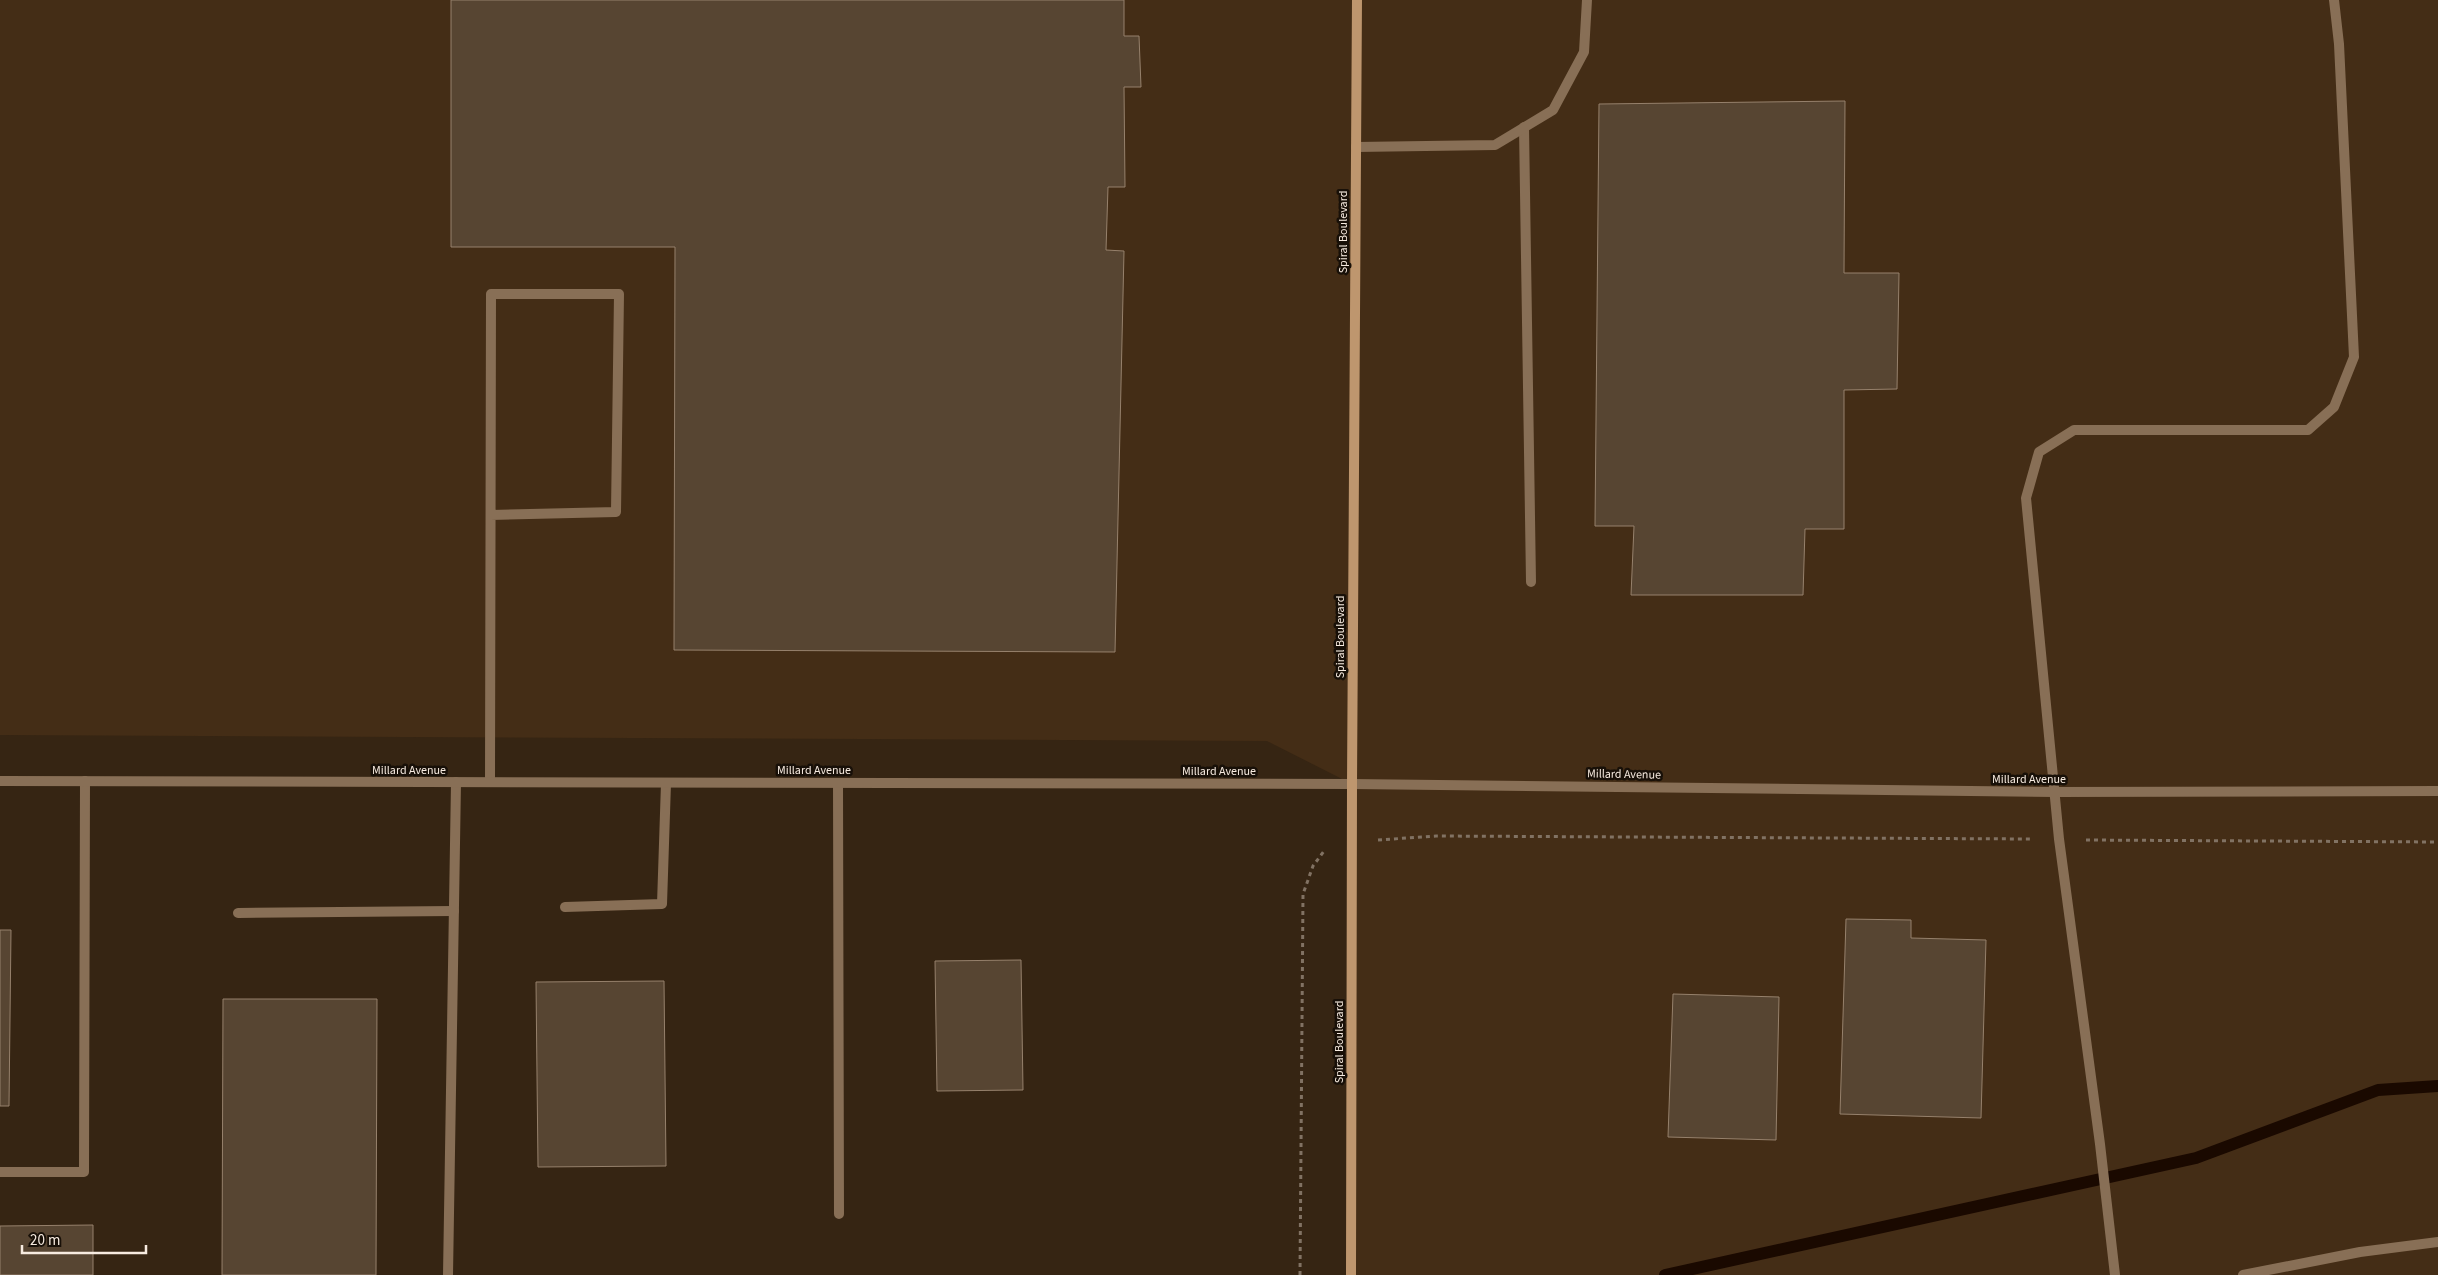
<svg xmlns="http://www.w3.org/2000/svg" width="2438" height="1275" font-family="'Source Sans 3',sans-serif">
  <rect width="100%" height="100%" fill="#362513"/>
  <!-- built -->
  <path fill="#442d16" d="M 0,0 L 2438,0 L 2438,1275 L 1351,1275 L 1352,784 L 1267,741 L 0,735 Z"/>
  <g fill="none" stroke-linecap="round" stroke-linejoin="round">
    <!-- stream -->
    <path stroke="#1a0900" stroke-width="12" d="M 1665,1275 L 2196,1158 L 2378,1090 L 2438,1086"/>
  </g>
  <!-- building -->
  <g fill="#574532" stroke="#96816c">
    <path d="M 451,0 L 1124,0 L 1124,36 L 1139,36 L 1141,87 L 1124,87 L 1125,187 L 1108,187 L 1106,250 L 1124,251 L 1115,652 L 674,650 L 675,247 L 451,247 Z"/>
    <path d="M 1845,101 L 1844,273 L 1899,273 L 1897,389 L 1844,390 L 1844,529 L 1805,529 L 1803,595 L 1631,595 L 1634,526 L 1595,526 L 1599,104 Z"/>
    <path d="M 1846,919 L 1911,920 L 1911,938 L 1986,940 L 1981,1118 L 1840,1114 Z"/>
    <path d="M 0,930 L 11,930 L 9,1106 L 0,1106 Z"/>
    <path d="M 1021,960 L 1023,1090 L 937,1091 L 935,961 Z"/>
    <path d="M 664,981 L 666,1166 L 538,1167 L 536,982 Z"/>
    <path d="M 1673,994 L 1779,997 L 1776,1140 L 1668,1137 Z"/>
    <path d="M 223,999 L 377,999 L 376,1275 L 222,1275 Z"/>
    <path d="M 93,1225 L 93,1275 L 0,1275 L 0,1226 Z"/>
  </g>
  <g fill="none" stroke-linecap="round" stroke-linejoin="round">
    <!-- path -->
    <g stroke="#817263" stroke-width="3" stroke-dasharray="4 4" stroke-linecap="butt">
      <path d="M 1378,840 L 1436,836 L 2032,839"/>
      <path d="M 2086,840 L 2438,842"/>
      <path d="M 1300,1275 L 1303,894 L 1313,866 L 1324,851"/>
    </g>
    <!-- lane -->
    <g stroke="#886f56" stroke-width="10">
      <path d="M 1524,127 L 1531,582"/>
      <path d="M 1356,147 L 1495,145 L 1553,110 L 1584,52 L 1587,0"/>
      <path d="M 490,782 L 491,294 L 619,294 L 616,512 L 491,515"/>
      <path d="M 838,783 L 839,1214"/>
      <path d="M 565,907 L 662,904 L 666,783"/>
      <path d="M 238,913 L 454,911"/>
      <path d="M 0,1172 L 84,1172 L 85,781"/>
      <path d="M 448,1275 L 456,782"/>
      <path d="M 2115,1275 L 2100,1144 L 2059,839 L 2026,498 L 2039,452 L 2074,430 L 2308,430 L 2334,407 L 2354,357 L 2339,44 L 2334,0"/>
      <path d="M 2243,1275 L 2360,1252 L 2438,1242"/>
    </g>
    <!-- street -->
    <path stroke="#886f56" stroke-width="10" d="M 0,781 L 1352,784 L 2055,792 L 2438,791"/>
    <!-- secondary -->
    <path stroke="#be966e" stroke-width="10" d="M 1351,1275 L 1352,784 L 1357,0"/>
  </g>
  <g text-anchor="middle" stroke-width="5" stroke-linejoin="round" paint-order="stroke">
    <!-- street labels -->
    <g font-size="12" fill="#f7ebe0" stroke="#181008">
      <text transform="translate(1343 232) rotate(-90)" y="4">Spiral Boulevard</text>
      <text transform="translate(1340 637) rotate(-90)" y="4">Spiral Boulevard</text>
      <text x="409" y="774">Millard Avenue</text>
      <text x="814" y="774">Millard Avenue</text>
      <text x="1219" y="775">Millard Avenue</text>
      <text transform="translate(1624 774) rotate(1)" y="4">Millard Avenue</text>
      <text x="2029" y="783">Millard Avenue</text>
      <text transform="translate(1339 1042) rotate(-90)" y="4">Spiral Boulevard</text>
    </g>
  </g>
  <!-- scale -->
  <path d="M22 1245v8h124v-8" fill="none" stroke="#f7ebe0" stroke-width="2.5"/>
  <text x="30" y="1245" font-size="15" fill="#f7ebe0" stroke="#181008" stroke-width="4" paint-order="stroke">20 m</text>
</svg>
